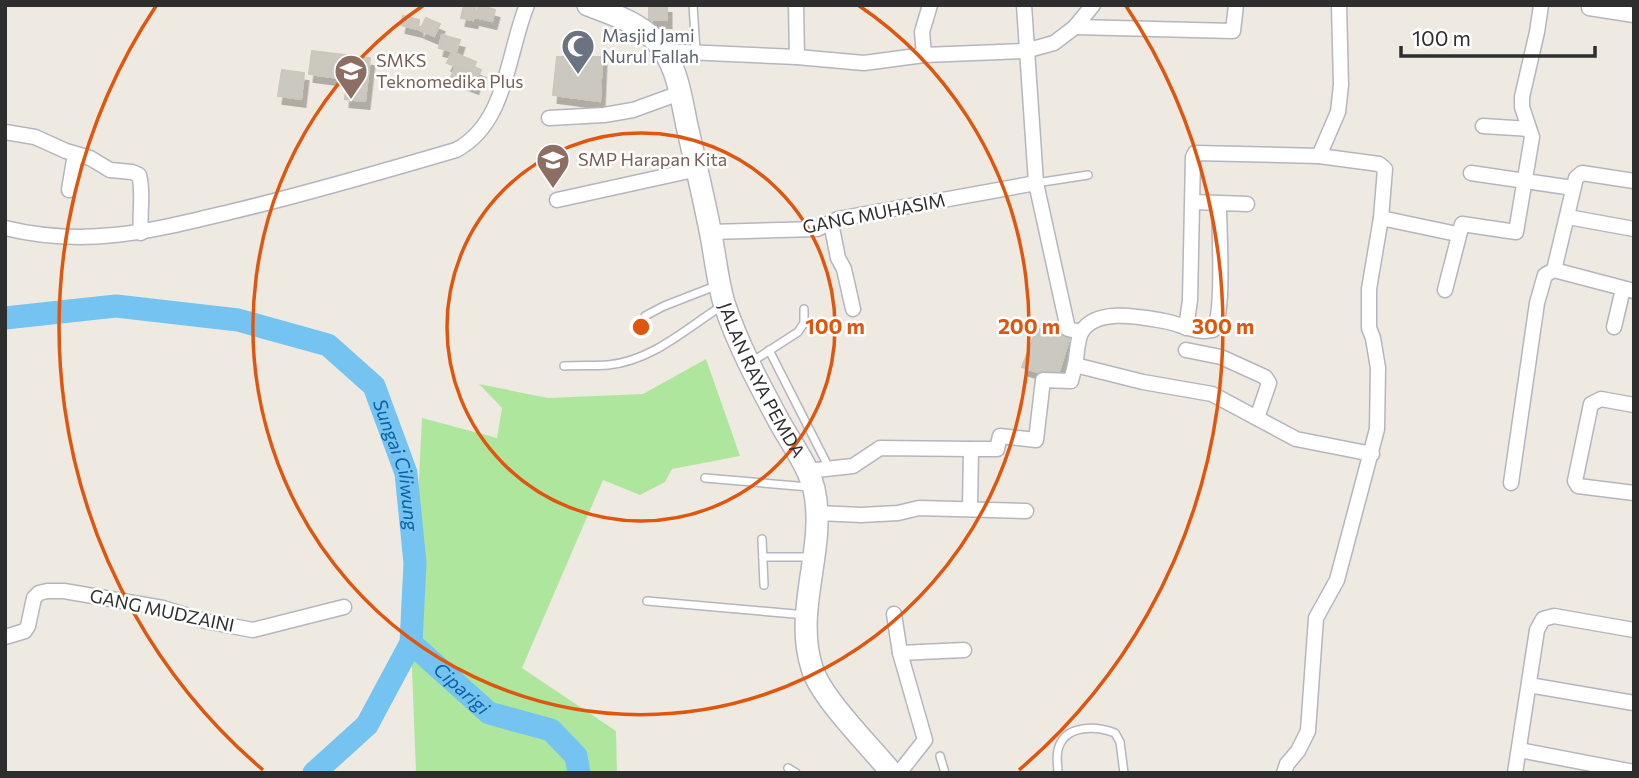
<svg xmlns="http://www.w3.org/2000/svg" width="1639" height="778" font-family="Commissioner,sans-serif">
  <defs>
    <filter id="shadow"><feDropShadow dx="4.5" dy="8" stdDeviation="0" flood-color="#0004"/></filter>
  </defs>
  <rect width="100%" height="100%" fill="#efeae1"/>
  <!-- green -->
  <path fill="#afe69d" d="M 706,359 L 740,456 L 672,469 L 665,482 L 640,495 L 603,480 L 522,668 L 616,731 L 617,773 L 416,773 L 411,643 L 422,418 L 497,438 L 502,408 L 479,384 L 548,398 L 643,394 Z"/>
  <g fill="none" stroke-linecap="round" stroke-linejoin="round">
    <!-- river -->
    <g stroke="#74c3f1" stroke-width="23">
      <path id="s1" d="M 5,318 L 116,306 L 238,320 L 328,345 L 374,386 L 406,473 L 415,563 L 411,643 L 367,725 L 314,773"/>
      <path id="s2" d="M 411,643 L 489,713 L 551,730 L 576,756 L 579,773"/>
    </g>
  </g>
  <!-- building -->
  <g fill="#cbc8bf" stroke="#cbc7ba" stroke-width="2" filter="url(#shadow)">
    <path d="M 464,5 L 476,5 L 473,20 L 461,18 Z"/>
    <path d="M 479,5 L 495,10 L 492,21 L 475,17 Z"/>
    <rect x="649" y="5" width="18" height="15"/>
    <path d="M 403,16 L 419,20 L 418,29 L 401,25 Z"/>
    <path d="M 426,18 L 440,24 L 434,36 L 420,30 Z"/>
    <path d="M 442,35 L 460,40 L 456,52 L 439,48 Z"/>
    <path d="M 312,51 L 370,58 L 365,101 L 345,99 L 347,79 L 309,74 Z"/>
    <path d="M 452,52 L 476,62 L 474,67 L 481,70 L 478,75 L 447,63 Z"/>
    <path d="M 557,57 L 602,57 L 600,101 L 553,95 Z"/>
    <path d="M 455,68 L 477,77 L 474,86 L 451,77 Z"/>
    <path d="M 282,70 L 304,73 L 301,99 L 278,96 Z"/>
    <path d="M 1037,328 L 1070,336 L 1057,378 L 1022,367 Z"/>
  </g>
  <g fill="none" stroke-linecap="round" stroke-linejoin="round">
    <defs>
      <g id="lane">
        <path d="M 693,5 L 696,51"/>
        <path d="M 1036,183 L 1088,175"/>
        <path d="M 645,316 L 664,306 L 718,285"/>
        <path d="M 769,350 L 826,462"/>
        <path d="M 750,363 L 798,332 L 804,323 L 804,309"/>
        <path d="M 564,366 C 579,365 594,366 608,365 C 652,361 687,328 723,305"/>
        <path d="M 705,478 L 809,487"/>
        <path d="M 762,539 L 764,585"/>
        <path d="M 763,557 L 811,557"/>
        <path d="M 647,601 L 806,615"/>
        <path d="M 940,756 L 945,773"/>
        <path d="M 788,768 L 796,773"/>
        <path d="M 1058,773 C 1058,766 1056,757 1058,750 C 1064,724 1096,726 1115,733 L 1120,742 L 1124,773"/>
      </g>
      <g id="street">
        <path d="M 796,5 L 797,57"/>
        <path d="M 1024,5 L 1036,183 L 1068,329 L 1081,332"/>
        <path d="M 1590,5 L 1589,8 L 1634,15"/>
        <path d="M 1075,27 L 1233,31 L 1236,5"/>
        <path d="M 664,51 L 797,57 L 864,63 L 924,55 L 1025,51 L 1054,43 L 1075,27 L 1093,5"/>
        <path d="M 924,55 L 922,32 L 930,5"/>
        <path d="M 549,118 L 604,115 L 633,110 L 680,93"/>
        <path d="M 1483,126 L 1529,129"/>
        <path d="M 5,132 L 35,137 L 66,151 L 90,158 L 110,170 L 132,172 L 139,175 C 144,191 139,215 141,233"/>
        <path d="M 1319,156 L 1338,112 L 1341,85 L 1339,5"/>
        <path d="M 1471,173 L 1573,188"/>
        <path d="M 69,190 L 75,154"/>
        <path d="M 557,200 L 698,169"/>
        <path d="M 1193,202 L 1247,204"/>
        <path d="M 1219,207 C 1219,231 1225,315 1213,330 C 1196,334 1181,324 1164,321 C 1141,317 1095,307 1081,333 C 1077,341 1077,356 1075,365 L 1143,382 L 1212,394 L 1296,439 L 1372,454"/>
        <path d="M 1568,217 L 1634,229"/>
        <path d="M 1381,218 L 1457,234"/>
        <path d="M 831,223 L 838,258 L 844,269 L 853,309"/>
        <path d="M 5,228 C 87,248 151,231 230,212 C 306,194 381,172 456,150 C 507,123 507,54 527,5"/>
        <path d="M 710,232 L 817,229 L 838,219 L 1036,183"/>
        <path d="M 1554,270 L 1576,178 L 1582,173 L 1634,181"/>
        <path d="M 1445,290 L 1462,224 L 1516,232 L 1532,137 L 1522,107 L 1522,97 L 1537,32 L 1541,5"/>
        <path d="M 1614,327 L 1623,289"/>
        <path d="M 1186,328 L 1190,300 L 1193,157 L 1195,153 L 1319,156 L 1379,164 L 1385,169 L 1381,218 L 1369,289 L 1369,328 L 1373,338 L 1378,368 L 1377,429 L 1337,580 L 1316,618 L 1308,731 L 1298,751 L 1287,764 L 1284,773"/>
        <path d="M 1186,350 L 1221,357 L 1265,377 L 1269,383 L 1257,418"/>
        <path d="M 1634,405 L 1601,399 L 1591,404 L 1575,481 L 1578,486 L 1634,493"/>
        <path d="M 807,471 L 853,466 L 880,448 L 971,449"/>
        <path d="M 1511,483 L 1537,303 L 1545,275 L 1554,270 L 1634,291"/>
        <path d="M 970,508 L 971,449 L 997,449 L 1000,436 L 1036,440 L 1043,380 L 1071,381 L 1075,365"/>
        <path d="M 818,513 L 861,515 L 898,513 L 919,508 L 1026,511"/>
        <path d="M 894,614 L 900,653 L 925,740 L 899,773"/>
        <path d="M 5,637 L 25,631 L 28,626 L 34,598 L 39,593 L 47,591 L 64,591 L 163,608 L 205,621 L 253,630 L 344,607"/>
        <path d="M 900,653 L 964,650"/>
        <path d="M 1529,685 L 1634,703"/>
        <path d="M 1519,750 L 1634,772"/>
        <path d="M 1515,773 L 1537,630 L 1543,619 L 1554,616 L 1634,630"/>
      </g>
      <g id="secondary">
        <path id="s3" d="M 588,5 C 615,15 647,25 664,51 C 678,72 682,102 687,126 C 695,161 703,195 710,230 C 715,254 717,279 724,303 C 738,345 759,384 780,423 C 792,444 808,466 814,489 C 827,548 793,609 812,668 C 821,698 870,746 892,773"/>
      </g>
    </defs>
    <!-- lane casing -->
    <use href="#lane" stroke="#b4b5c1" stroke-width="10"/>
    <!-- street casing -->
    <use href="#street" stroke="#b4b5c1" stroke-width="17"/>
    <!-- secondary casing -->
    <use href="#secondary" stroke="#b4b5c1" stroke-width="24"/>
    <!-- lane -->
    <use href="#lane" stroke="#fff" stroke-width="7"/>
    <!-- street -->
    <use href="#street" stroke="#fff" stroke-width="14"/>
    <!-- secondary -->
    <use href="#secondary" stroke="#fff" stroke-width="21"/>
  </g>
  <!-- distance rings -->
  <g fill="none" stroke="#df570e" stroke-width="3.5">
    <circle cx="641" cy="327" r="194"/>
    <path d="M858 5A388 388 0 1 1 424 5"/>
    <path d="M263 770A582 582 0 0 1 156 6M1126 6A582 582 0 0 1 1019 770"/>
  </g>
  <!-- icons -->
  <defs>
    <symbol id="mosque-pin" viewBox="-11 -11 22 30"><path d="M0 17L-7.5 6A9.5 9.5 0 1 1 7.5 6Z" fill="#6b7280" stroke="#fff"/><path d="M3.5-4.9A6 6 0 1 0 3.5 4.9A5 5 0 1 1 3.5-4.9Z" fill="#fff"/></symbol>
    <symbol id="school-pin" viewBox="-11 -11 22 30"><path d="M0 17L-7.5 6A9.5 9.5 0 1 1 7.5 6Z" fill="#8d6e63" stroke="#fff"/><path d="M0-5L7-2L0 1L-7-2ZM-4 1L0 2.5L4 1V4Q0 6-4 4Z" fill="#fff"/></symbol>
  </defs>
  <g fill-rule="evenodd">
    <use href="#mosque-pin" x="559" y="27" width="38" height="52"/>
    <use href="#school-pin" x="332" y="52" width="38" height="52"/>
    <use href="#school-pin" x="534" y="141" width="38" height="52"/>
  </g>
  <g text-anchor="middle" stroke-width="5" stroke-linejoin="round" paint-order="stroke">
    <!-- worship labels -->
    <g font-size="18" fill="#5b616d" stroke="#fff" text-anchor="start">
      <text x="602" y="42">Masjid Jami<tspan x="602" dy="21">Nurul Fallah</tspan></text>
    </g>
    <!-- education labels -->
    <g font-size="18" fill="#785e54" stroke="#fff" text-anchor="start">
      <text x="376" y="67">SMKS<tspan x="376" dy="21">Teknomedika Plus</tspan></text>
      <text x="578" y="166">SMP Harapan Kita</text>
    </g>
    <!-- street labels -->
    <g font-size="18" fill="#2e2e2e" stroke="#fff">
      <text transform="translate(874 214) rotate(-11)" y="6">GANG MUHASIM</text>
      <text dy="6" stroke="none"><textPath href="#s3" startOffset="436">JALAN RAYA PEMDA</textPath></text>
      <text transform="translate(162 611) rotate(12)" y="6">GANG MUDZAINI</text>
    </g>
    <!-- water labels -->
    <g font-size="19" font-style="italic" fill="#0c61a4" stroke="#fff">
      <text dy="7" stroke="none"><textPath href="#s1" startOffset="472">Sungai Ciliwung</textPath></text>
      <text dy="7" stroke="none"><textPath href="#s2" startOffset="68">Ciparigi</textPath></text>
    </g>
  </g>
  <circle cx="641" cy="327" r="10" fill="#df570e" stroke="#fff" stroke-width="3.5"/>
  <g font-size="21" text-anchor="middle" font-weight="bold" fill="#df570e" stroke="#fff" stroke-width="5" stroke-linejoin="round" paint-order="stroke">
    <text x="835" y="334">100 m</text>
    <text x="1029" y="334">200 m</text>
    <text x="1223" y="334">300 m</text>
  </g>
  <!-- border -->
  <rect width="1639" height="778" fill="none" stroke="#2e2e2e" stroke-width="14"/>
  <!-- scale -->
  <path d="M1401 46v10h194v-10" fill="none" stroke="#2e2e2e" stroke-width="3.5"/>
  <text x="1412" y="46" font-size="21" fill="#2e2e2e" stroke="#ffffff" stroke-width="5" paint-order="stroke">100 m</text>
</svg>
